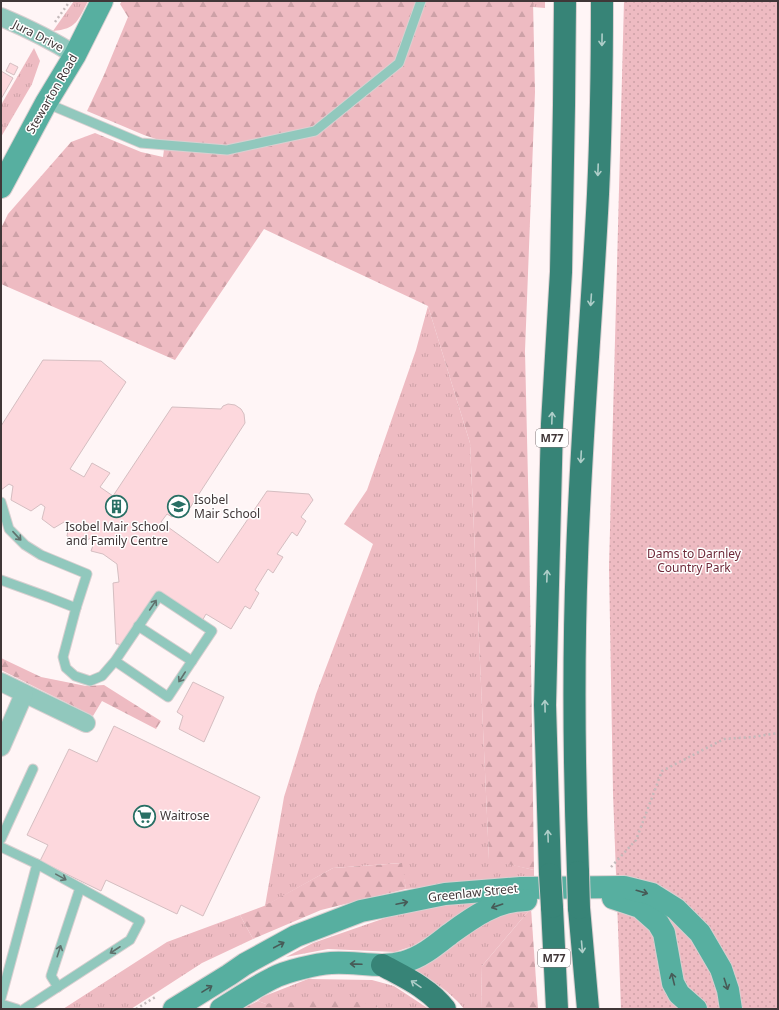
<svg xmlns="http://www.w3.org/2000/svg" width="779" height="1010" font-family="'Noto Sans',sans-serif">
  <defs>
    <pattern id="grass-tufts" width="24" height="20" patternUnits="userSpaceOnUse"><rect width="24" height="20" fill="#eebbc2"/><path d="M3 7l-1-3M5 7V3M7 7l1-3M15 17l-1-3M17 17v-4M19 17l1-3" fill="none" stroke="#cda1a7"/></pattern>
    <pattern id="forest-firs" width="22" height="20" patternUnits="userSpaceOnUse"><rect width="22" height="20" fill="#eebbc2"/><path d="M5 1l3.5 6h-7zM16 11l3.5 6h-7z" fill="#cda1a7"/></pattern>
    <pattern id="park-dots" width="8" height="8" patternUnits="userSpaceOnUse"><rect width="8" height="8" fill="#eebbc2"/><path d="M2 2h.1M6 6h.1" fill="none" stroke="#cda1a7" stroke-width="1.8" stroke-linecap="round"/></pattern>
  </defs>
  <rect width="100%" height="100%" fill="#fff5f6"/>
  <!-- grass -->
  <g fill="url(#grass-tufts)">
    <path d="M 74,1 L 88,1 C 78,20 77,29 53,31 Z"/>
    <path d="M 533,1 L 545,1 L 545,8 L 533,7 Z"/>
    <path d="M 34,48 L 40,61 L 32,84 L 1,137 L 1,105 Z"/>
    <path d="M 428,306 L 470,443 L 489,859 L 534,870 L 534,877 L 517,880 L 406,889 L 401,863 L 333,868 L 265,906 L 284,797 L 316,694 L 373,544 L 344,524 L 367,490 L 416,350 Z"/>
    <path d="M 471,900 L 476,906 L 413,946 L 395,952 L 328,949 L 286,957 L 313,943 L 388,917 Z"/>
    <path d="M 531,908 L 482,966 L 481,1009 L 464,1009 C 455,996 427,975 412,970 L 488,916 Z"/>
    <path d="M 240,915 L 253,939 L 202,963 L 131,1009 L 63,1009 L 167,942 Z"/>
    <path d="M 308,979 L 372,980 L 394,986 L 429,1009 L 378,1009 L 377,1005 L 266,1004 L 258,1001 L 262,997 Z"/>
  </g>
  <!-- forest -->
  <g fill="url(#forest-firs)">
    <path d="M 122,1 L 533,1 L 535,92 L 525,351 L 529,523 L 534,870 L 489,860 L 470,443 L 428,306 L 264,229 L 175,360 L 1,284 L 1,228 L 8,214 L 71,142 L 95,133 L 141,152 L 163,157 L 165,142 L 144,135 L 87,111 L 104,75 L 128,17 L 120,4 Z"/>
    <path d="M 1,658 L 41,677 L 86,686 L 104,685 L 161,721 L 156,729 L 102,701 L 93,716 L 1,670 Z"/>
    <path d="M 402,863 L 406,889 L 321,910 L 253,939 L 240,915 L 264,906 L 333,868 Z"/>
    <path d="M 531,908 L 538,1009 L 481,1009 L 482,966 Z"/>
    <path d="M 339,999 L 377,1005 L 378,1009 L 242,1009 L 258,1001 L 266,1004 Z"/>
  </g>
  <!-- park -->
  <path fill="url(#park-dots)" d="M 624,1 L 778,1 L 778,1009 L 621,1009 L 613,793 L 609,567 Z"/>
  <!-- building -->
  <g fill="#fdd8dd" stroke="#d5bec1">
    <path d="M 10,63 L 18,67 L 14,75 L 6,71 Z"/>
    <path d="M 1,71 L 13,78 L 1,99 Z"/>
    <path d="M 43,360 L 101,361 L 126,382 L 70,469 L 84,477 L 92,463 L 110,473 L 100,487 L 113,496 L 172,407 L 221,409 L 223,406 L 228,404 L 235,405 L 241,409 L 244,414 L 245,423 L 186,514 L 178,509 L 172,517 L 167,514 L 161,522 L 218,563 L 267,491 L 309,494 L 313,500 L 301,517 L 306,521 L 297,536 L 292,532 L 277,554 L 283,557 L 273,573 L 268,569 L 255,590 L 259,593 L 250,609 L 245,606 L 231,629 L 206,614 L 202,621 L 157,593 L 120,651 L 119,644 L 116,644 L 113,583 L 119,582 L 117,564 L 103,554 L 91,551 L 95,540 L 91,538 L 79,544 L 67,536 L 69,525 L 64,522 L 54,528 L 42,519 L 45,507 L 41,504 L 31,511 L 11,500 L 13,486 L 9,484 L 1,490 L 1,426 Z"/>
    <path d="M 193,682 L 224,697 L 204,742 L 179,729 L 183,716 L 177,712 Z"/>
    <path d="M 114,726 L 260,797 L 203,916 L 181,905 L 177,914 L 106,880 L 101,891 L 40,861 L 48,845 L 27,835 L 69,749 L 97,762 Z"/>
  </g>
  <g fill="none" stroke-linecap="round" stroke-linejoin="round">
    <defs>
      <g id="lane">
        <path d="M 46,103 L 141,143 L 227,150 L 315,131 L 399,63 L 421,1"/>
        <path d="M 1,502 L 9,529 L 25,545 L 41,555 L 87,574 L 76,608"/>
        <path d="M 1,580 L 48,597 L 76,608 L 63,657 L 66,668 L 75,676 L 90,681 L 102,676 L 115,661 L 159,596 L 212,631 L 168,697 L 115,661"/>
        <path d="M 138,626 L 192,661"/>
        <path d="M 1,839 L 33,769"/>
        <path d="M 1,847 L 37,864 L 140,921 L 130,940 L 24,1009"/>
        <path d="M 58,987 L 51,976 L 80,888"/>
        <path d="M 1,998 L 37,864"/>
        <path d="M 1,1004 L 17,1009"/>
      </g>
      <g id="street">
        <path d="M 1,17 C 27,28 52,40 75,55"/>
        <path d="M 1,682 L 86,723"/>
        <path d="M 1,747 L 24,694"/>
      </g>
      <g id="secondary">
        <path d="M 1,187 L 46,103 L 75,55 L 102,1"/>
        <path d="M 613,898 L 640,907 L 658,923 L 664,933 L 673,983 L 679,994 L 696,1009"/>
        <path d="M 174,1009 L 229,975 L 245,964 L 296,936 L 361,911 L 445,894 L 521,888 L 624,887 L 652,894 L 676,909 L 700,933 L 721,969 L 728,990 L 731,1009"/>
        <path d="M 221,1009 C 238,998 255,987 273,978 C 286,971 317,964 331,963 C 355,961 380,969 404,962 C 422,957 436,945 450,934 C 473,917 497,900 526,900"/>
      </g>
      <g id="highway">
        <path d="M 578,872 C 574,767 573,662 577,557 C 581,436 592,315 598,194 C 601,130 602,65 602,1"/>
        <path d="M 550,874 L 545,705 L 552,424 L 561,272 L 564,105 L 565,1"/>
        <path d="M 552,907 L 557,1009"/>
        <path d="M 579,908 L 588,1009"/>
        <path d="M 382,965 C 404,977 429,988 445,1009"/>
      </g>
    </defs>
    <!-- lane casing -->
    <use href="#lane" stroke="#d9cfd0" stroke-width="11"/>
    <!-- street casing -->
    <use href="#street" stroke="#d9cfd0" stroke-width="20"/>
    <!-- secondary casing -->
    <use href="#secondary" stroke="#d9cfd0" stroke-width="24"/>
    <!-- highway casing -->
    <use href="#highway" stroke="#d9cfd0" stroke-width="24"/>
    <!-- path -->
    <g stroke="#c4babb" stroke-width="2.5" stroke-dasharray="2 3" stroke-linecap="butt">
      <path d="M 55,22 L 70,1"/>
      <path d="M 611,867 L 636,840 L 662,771 L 724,739 L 753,737 L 778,733"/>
      <path d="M 136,1009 L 157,996"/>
    </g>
    <!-- lane -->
    <use href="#lane" stroke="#91c8bd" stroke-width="9"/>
    <!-- street -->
    <use href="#street" stroke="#91c8bd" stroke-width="18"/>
    <!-- secondary -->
    <use href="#secondary" stroke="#57afa0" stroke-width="22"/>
    <!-- highway -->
    <use href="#highway" stroke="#378477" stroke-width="22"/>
    <defs>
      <g id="highway-bridge">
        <path d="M 578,872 L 579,908"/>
        <path d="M 550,874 L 552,907"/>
      </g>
    </defs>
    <!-- highway-bridge casing -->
    <use href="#highway-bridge" stroke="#d9cfd0" stroke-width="24" stroke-linecap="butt"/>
    <!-- highway-bridge -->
    <use href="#highway-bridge" stroke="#378477" stroke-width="22"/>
  </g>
  <!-- one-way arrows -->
  <defs><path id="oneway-shaft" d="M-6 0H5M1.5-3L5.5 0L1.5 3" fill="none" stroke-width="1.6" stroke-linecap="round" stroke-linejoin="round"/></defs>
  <g stroke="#afcec9">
    <use href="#oneway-shaft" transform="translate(602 40) rotate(91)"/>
    <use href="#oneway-shaft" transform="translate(598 170) rotate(92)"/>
    <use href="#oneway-shaft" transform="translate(591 300) rotate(94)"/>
    <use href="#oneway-shaft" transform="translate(552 418) rotate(-88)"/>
    <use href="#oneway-shaft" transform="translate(581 457) rotate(93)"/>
    <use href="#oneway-shaft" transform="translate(547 576) rotate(-88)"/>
    <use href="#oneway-shaft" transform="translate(545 706) rotate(-91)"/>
    <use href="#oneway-shaft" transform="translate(548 836) rotate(-92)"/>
    <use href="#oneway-shaft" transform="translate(582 947) rotate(85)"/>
    <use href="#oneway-shaft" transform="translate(416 984) rotate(-146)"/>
  </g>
  <g stroke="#60716d">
    <use href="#oneway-shaft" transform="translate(17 536) rotate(47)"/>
    <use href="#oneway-shaft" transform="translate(153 605) rotate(-56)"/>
    <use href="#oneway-shaft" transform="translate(182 677) rotate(123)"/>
    <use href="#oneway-shaft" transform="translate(61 877) rotate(29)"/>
    <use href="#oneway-shaft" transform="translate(115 950) rotate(147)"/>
    <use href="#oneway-shaft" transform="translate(59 951) rotate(-72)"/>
  </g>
  <g stroke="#475b57">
    <use href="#oneway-shaft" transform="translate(642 892) rotate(16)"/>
    <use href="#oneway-shaft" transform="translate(402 903) rotate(-12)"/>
    <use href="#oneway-shaft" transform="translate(497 906) rotate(161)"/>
    <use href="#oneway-shaft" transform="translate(279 945) rotate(-28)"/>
    <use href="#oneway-shaft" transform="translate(356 964) rotate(-178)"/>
    <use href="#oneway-shaft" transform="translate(673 979) rotate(-104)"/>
    <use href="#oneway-shaft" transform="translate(726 984) rotate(72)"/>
    <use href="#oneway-shaft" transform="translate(207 989) rotate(-32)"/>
  </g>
  <!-- icons -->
  <defs>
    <symbol id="building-ring" viewBox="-11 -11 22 22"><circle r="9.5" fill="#fff" stroke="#286f64" stroke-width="1.5"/><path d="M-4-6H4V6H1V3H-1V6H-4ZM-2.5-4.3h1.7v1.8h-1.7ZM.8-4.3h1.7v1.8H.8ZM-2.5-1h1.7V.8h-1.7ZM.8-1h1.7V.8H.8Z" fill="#286f64"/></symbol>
    <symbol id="school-ring" viewBox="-11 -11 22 22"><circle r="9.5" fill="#fff" stroke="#286f64" stroke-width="1.5"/><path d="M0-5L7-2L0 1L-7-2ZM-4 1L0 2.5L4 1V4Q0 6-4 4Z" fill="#286f64"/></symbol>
    <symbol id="supermarket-ring" viewBox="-11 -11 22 22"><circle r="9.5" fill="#fff" stroke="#286f64" stroke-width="1.5"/><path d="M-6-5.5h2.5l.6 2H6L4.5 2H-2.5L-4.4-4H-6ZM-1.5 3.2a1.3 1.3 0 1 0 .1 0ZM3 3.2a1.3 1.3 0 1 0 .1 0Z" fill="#286f64"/></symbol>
  </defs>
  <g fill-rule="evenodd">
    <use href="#building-ring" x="104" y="494" width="25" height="25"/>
    <use href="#school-ring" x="166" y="494" width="25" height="25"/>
    <use href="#supermarket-ring" x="132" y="804" width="25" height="25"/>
  </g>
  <g text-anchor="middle" stroke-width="3" stroke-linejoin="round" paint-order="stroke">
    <!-- shield labels -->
    <g fill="#fff" stroke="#797374" stroke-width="1">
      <rect x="536" y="429" width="32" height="18" rx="3"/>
      <rect x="538" y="949" width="32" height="18" rx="3"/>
    </g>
    <g font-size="11" font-weight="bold" fill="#403738">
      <text x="552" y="442">M77</text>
      <text x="554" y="962">M77</text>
    </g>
    <!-- street labels -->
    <g font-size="12" fill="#403738" stroke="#fff">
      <text transform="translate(38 36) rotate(27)" y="4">Jura Drive</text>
      <text transform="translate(52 94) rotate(-60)" y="4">Stewarton Road</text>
      <text transform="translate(473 893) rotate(-6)" y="4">Greenlaw Street</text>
    </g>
    <!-- poi labels -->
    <g font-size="12" fill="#403738" stroke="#fff" text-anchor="start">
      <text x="194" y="504">Isobel<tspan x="194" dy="14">Mair School</tspan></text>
      <text x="117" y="531" text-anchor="middle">Isobel Mair School<tspan x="117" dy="14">and Family Centre</tspan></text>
      <text x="160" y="820">Waitrose</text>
    </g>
    <!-- park labels -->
    <g font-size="12" fill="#6e2939" stroke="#fff">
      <text x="694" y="558">Dams to Darnley<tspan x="694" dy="14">Country Park</tspan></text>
    </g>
  </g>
  <!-- border -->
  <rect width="779" height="1010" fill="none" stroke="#403738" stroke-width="4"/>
</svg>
